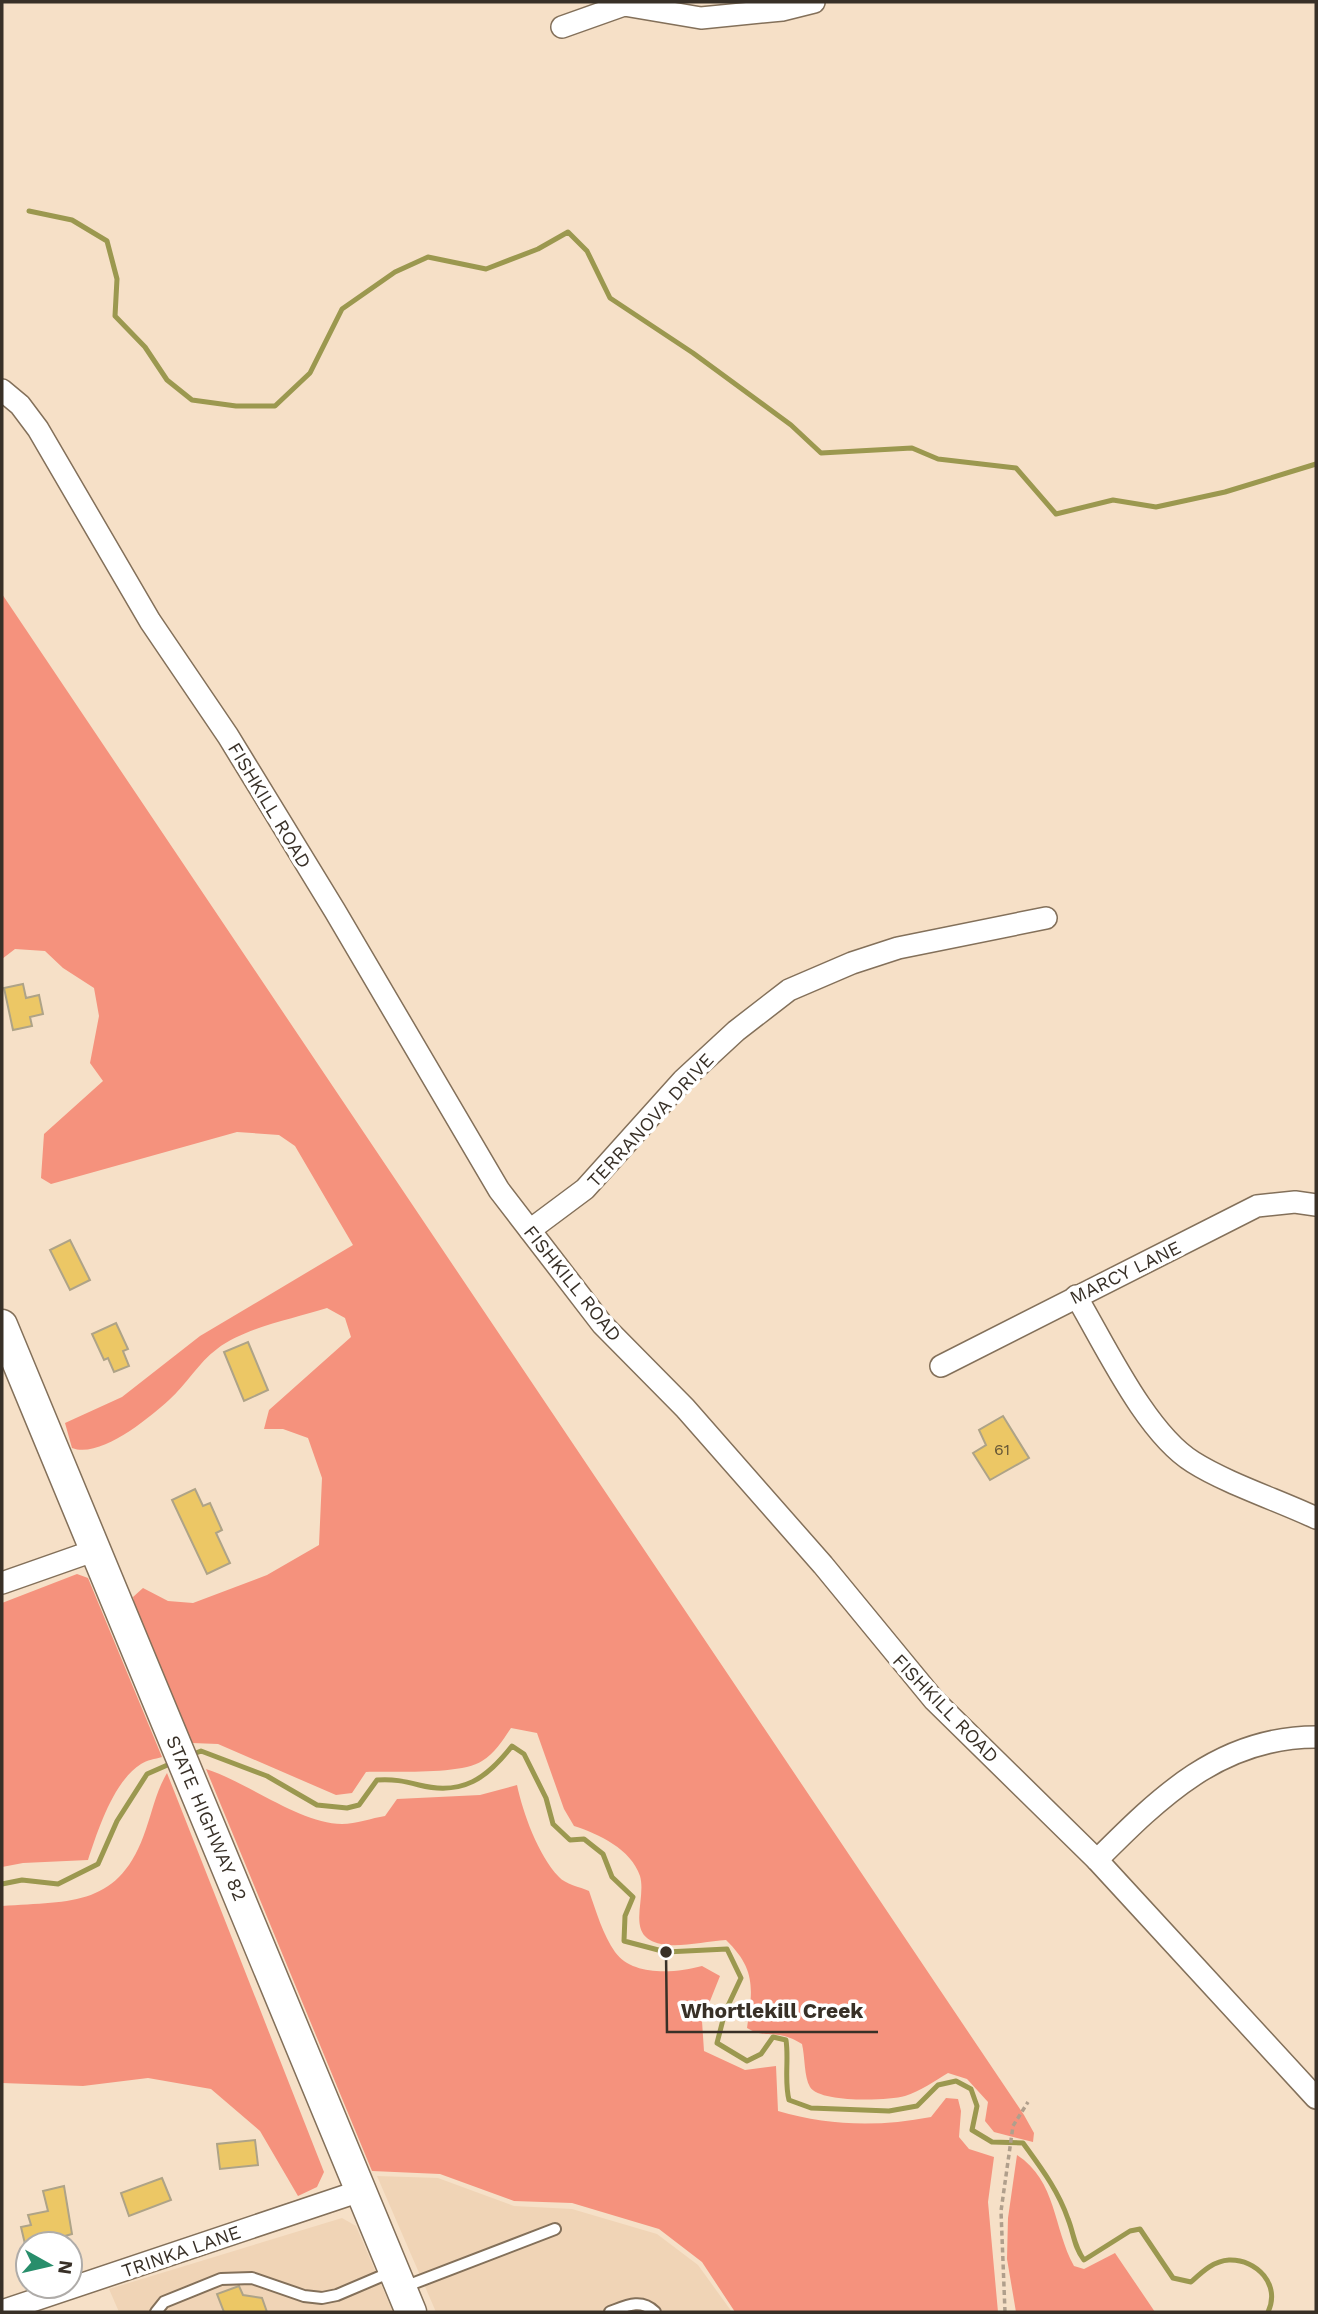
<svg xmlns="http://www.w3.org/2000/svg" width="1318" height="2314" font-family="'Work Sans',sans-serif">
  <rect width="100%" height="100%" fill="#f6e0c7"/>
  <!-- built -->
  <g fill="#f0d4b6">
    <path d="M 377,2176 L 438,2178 L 514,2206 L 572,2209 L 657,2234 L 698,2265 L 732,2312 L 436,2312 Z"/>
    <path d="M 342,2218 L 356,2226 L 393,2312 L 119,2312 L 109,2289 Z"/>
  </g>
  <!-- forest -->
  <g fill="#f5927d">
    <path d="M 2,594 L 1024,2115 L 1034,2133 L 1033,2142 L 994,2132 L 985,2121 L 988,2102 L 967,2079 L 948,2073 C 935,2081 920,2091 905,2096 C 887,2101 820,2103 810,2087 C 804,2077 805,2056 802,2044 C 776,2028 767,2040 747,2028 C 753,1989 756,1969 726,1940 C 706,1941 680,1948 661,1944 C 624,1937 647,1900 640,1876 C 631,1849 599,1834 574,1826 L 564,1809 L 537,1733 L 511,1728 C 503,1740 495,1753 482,1761 C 462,1775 393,1771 366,1772 L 352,1793 L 336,1795 L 218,1744 L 192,1743 L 139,1625 L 133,1597 L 143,1588 L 168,1601 L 193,1603 L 267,1575 L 319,1545 L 322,1478 L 308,1438 L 283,1429 L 264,1429 L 269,1410 L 351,1337 L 345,1318 L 327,1308 C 293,1319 246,1327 217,1349 C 199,1362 186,1385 169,1400 C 149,1418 100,1459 72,1448 L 65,1423 L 122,1397 L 200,1336 L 353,1245 L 295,1146 L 279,1135 L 237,1132 L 51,1184 L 41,1178 L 44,1134 L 103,1081 L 90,1063 L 99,1016 L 94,988 L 63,968 L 45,951 L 15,949 L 2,959 Z"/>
    <path d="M 77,1574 L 88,1578 L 162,1757 C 155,1759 147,1760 141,1764 C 113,1782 98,1830 88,1860 L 23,1863 L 2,1867 L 2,1603 Z"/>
    <path d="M 206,1769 C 247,1782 301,1824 342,1824 C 356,1824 372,1818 385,1816 L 397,1799 L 480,1795 L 517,1785 C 523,1813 538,1855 559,1877 C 565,1884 580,1887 589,1891 C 596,1911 603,1935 615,1952 C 633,1977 676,1973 702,1966 L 720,1976 L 702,2021 L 704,2051 L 745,2070 L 776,2066 L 778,2111 C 829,2126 879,2127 931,2117 L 946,2098 L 958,2099 L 961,2111 L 959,2137 L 969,2149 L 994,2157 L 988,2202 L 998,2312 L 735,2312 L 702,2262 L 659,2229 L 572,2203 L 514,2201 L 440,2174 L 372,2171 Z"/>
    <path d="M 167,1773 L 324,2172 L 317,2187 L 298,2196 L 260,2131 L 211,2089 L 148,2078 L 83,2086 L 2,2083 L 2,1906 C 73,1901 120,1907 146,1829 C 153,1809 156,1792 167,1773 Z"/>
    <path d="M 1017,2155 C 1057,2181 1053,2228 1074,2266 L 1084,2269 L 1115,2253 L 1155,2312 L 1016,2312 L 1007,2259 L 1008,2218 Z"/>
  </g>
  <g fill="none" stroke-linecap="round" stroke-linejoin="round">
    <!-- stream -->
    <g stroke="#9b984f" stroke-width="5">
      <path d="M 29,211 L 72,220 L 107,241 L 117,279 L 115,316 L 145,347 L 167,380 L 192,400 L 236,406 L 275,406 L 310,373 L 342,309 L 395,272 L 428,257 L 486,269 L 538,249 L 568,232 L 587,251 L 610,298 L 693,353 L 791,425 L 821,453 L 912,448 L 938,459 L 1016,468 L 1056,514 L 1113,500 L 1156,507 L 1225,492 L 1316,464"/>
      <path d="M 191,1755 L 201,1751 L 267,1776 L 317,1805 L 347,1808 L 359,1805 L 377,1780 C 394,1779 403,1781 419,1785 C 463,1796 487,1778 512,1746 L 524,1754 L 546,1798 L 553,1824 L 570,1840 L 584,1839 L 603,1854 L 612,1877 L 633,1897 L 625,1916 L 624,1941 L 666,1952 L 727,1949 L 741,1978 L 725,2012 L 717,2043 L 747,2061 L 761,2054 L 773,2037 L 786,2040 C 789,2060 784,2081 789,2100 L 811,2108 L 889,2111 L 917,2106 L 938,2085 L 956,2081 L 971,2089 L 977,2106 L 972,2130 L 992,2142 L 1023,2143 C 1041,2168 1058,2190 1068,2219 C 1074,2234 1074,2247 1084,2260 L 1130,2231 L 1140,2229 L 1173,2278 L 1191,2282 C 1202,2272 1213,2261 1229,2260 C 1257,2259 1281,2285 1268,2312"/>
      <path d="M 2,1884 L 22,1880 L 58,1884 L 98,1864 L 117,1821 L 147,1774 L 172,1763"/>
    </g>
  </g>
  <!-- building -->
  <g fill="#ecc765" stroke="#aea387" stroke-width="2">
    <path d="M 23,984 L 26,998 L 39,995 L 43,1014 L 30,1017 L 32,1026 L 13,1030 L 4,988 Z"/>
    <path d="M 70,1240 L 90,1280 L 70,1290 L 50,1250 Z"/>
    <path d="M 116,1323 L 128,1349 L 123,1351 L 129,1366 L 114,1372 L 108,1358 L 104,1360 L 92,1334 Z"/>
    <path d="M 248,1342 L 268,1390 L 244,1401 L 224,1352 Z"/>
    <path d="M 1003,1416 L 1029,1458 L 990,1480 L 973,1453 L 986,1445 L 979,1430 Z"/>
    <path d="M 195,1489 L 203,1506 L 210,1503 L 222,1530 L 216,1533 L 230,1563 L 207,1574 L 172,1500 Z"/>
    <path d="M 255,2140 L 258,2165 L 220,2169 L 217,2144 Z"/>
    <path d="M 162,2178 L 171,2200 L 129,2216 L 121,2193 Z"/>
    <path d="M 64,2186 L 72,2234 L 58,2238 L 60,2244 L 25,2244 L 21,2227 L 31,2225 L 28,2215 L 48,2211 L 43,2191 Z"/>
    <path d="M 239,2286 L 243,2295 L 262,2298 L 267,2312 L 224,2312 L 217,2294 Z"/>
  </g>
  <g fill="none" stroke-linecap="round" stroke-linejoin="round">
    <defs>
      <g id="lane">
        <path d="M 404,2287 L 555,2229"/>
        <path d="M 156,2312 L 164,2302 L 221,2279 L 252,2278 L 304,2296 L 322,2298 L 337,2295 L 391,2272"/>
        <path d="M 610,2312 C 626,2306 641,2298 655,2312"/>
      </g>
      <g id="street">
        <path d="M 562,27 L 624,5 L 701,18 L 782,10 L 814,2"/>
        <path d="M 2,390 L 20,405 L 38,429 L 150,621 L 228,736 L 335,911 L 499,1190 L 602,1324 L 685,1408 L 823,1565 L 934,1700 L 1097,1860 L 1316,2098"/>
        <path d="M 530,1230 L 585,1189 L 683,1080 L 736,1031 L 789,990 L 852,963 L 898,948 L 1046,918"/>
        <path d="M 1076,1296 C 1105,1345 1146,1433 1193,1462 C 1226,1483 1280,1501 1316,1518"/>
        <path d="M 941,1366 L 1257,1206 L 1295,1202 L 1316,1205"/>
        <path d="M 2,1583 L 96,1550"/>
        <path d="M 1097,1860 C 1160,1797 1220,1737 1316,1737"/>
        <path d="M 2,2311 L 360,2191"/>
      </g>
      <path id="secondary" d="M 2,1325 L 411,2312"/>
    </defs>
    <!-- lane casing -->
    <use href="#lane" stroke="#83705a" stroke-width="14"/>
    <!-- street casing -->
    <use href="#street" stroke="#83705a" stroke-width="24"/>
    <!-- secondary casing -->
    <use href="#secondary" stroke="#83705a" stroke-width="33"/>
    <!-- path -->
    <path stroke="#b09f8c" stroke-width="3.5" stroke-dasharray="5 3.5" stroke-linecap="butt" d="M 1005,2312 L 1001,2211 L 1013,2126 L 1028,2102"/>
    <!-- lane -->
    <use href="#lane" stroke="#fff" stroke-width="10"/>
    <!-- street -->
    <use href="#street" stroke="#fff" stroke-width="21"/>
    <!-- secondary -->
    <use href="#secondary" stroke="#fff" stroke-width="30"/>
  </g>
  <g text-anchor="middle" stroke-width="7" stroke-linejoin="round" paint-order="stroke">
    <!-- number labels -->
    <g font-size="16" fill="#655636">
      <text x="1002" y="1455">61</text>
    </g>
    <!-- street labels -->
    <g font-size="19" fill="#383027" stroke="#fff">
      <text transform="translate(270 805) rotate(59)" y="7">FISHKILL ROAD</text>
      <text transform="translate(650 1120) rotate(-47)" y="7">TERRANOVA DRIVE</text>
      <text transform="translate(1125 1272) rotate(-26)" y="7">MARCY LANE</text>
      <text transform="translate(573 1283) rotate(51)" y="7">FISHKILL ROAD</text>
      <text transform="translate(946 1708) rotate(46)" y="7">FISHKILL ROAD</text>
      <text transform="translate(207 1818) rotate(67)" y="7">STATE HIGHWAY 82</text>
      <text transform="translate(181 2251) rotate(-19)" y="7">TRINKA LANE</text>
    </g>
  </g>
  <!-- callouts -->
  <path fill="none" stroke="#383027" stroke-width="2.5" d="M666 1952L667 2032H878"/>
  <circle fill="#383027" stroke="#fff" stroke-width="2.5" cx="666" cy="1952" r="7"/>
  <g font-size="21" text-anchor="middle" font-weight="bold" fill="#383027" stroke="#fff" stroke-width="7" stroke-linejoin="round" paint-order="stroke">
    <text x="772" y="2018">Whortlekill Creek</text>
  </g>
  <!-- border -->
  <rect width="1318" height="2314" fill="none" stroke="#383027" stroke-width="7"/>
  <!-- north arrow -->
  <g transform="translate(49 2265) rotate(98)"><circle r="33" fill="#ffffff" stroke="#afaca9" stroke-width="2"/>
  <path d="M0-5L12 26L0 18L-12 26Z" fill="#288e6b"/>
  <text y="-10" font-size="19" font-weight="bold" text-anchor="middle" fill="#383027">N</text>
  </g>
</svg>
